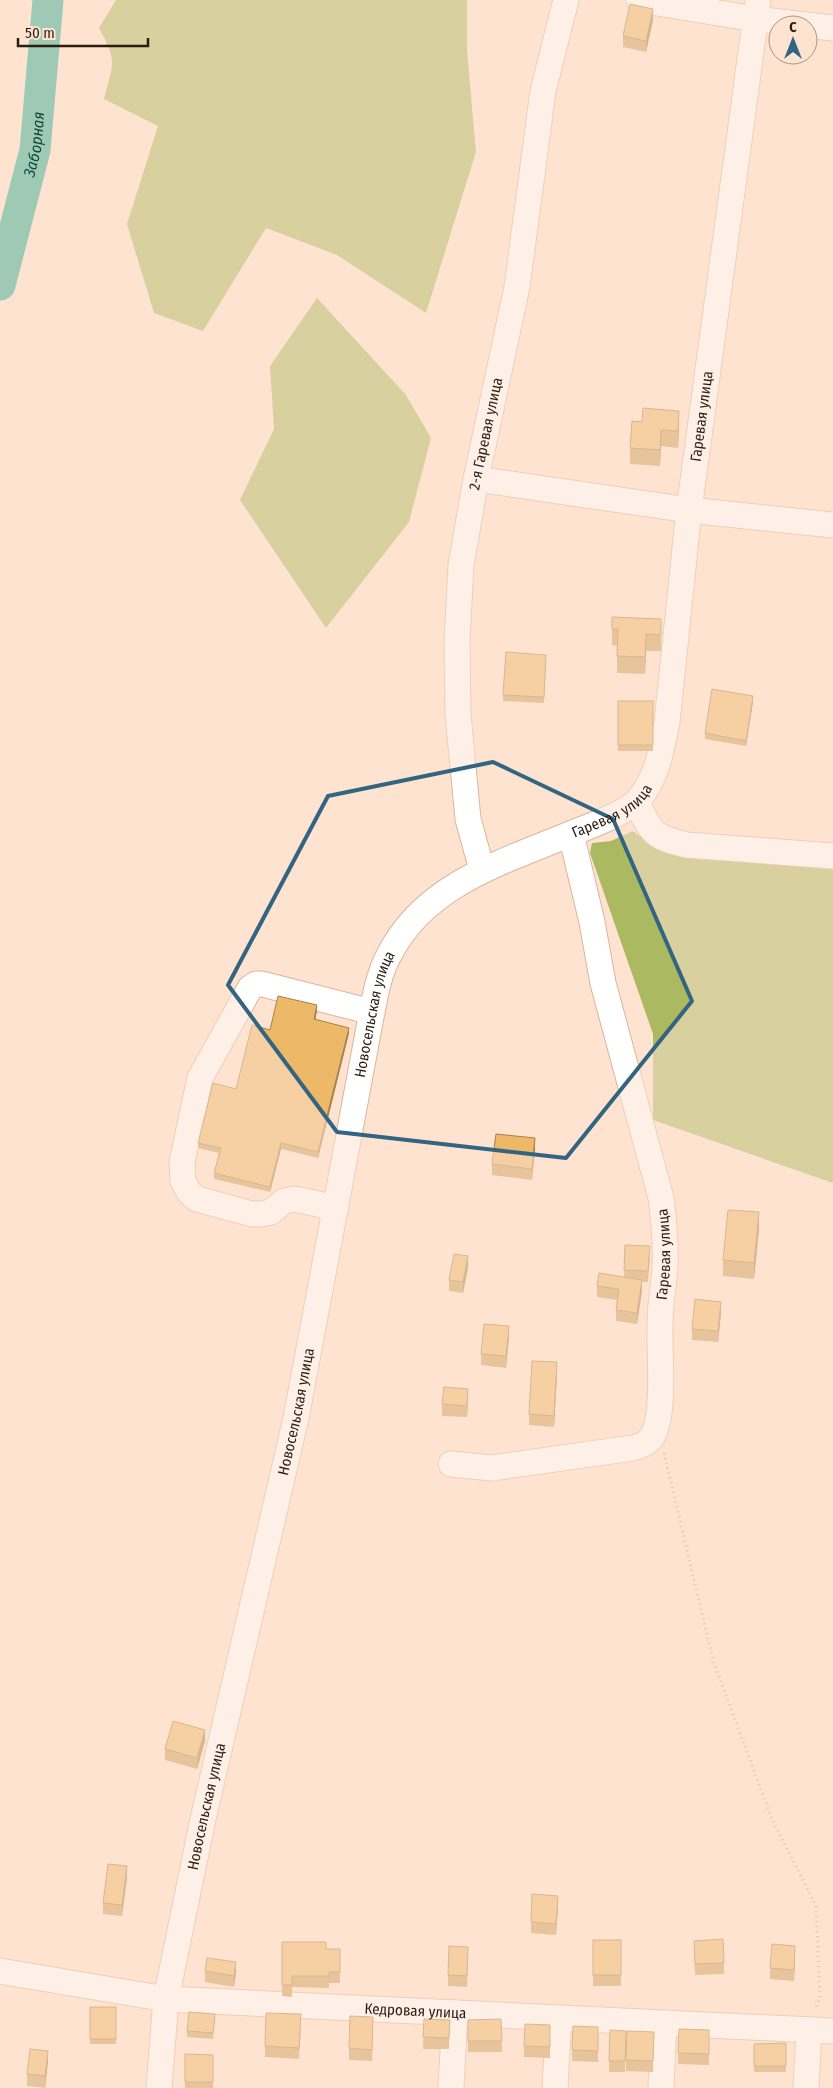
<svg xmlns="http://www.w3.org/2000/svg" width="833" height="2088" font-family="'Fira Sans Condensed',sans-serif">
  <rect width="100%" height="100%" fill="#fee3d1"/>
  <!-- forest -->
  <g fill="#abb961">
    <path d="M 116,0 L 467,0 L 467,50 L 476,152 L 426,313 L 337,255 L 266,228 L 203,331 L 154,313 L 127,224 L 158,126 L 104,99 C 113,62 118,63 99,28 Z"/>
    <path d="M 317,298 L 406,395 L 431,438 L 409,522 L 326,628 L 240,500 L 274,429 L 270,366 Z"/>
    <path d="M 633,831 L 645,840 L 690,857 L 833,869 L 833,1183 L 653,1120 L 653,1034 L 590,853 L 592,843 L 611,841 Z"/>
  </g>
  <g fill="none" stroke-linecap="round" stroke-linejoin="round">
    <!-- river -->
    <path stroke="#2aac93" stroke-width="31" id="s1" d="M 0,285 L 35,150 L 48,0"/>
    <defs>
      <g id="minor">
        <path d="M 639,0 L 755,19 L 833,28"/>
        <path d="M 476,479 L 689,510 L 833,525"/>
        <path d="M 637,802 C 651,833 653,837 687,845 L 833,856"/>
        <path id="s2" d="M 482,870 L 468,819 L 458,714 L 457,640 L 461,565 L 476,479 L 517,287 L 543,91 L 566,0"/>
        <path d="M 336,1208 L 295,1199 L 284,1201 L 271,1212 L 261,1214 L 252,1214 L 197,1199 L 189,1192 L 183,1181 L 182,1162 L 200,1078 L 250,988 L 256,984 L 262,984 L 372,1012"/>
        <path id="s3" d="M 451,1464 L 492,1468 L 633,1448 C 642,1445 650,1443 654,1433 C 665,1408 659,1352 660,1323 C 660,1304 664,1285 665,1267 C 666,1243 664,1221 661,1198 L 603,983 L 592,922 L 571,834"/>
        <path id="s4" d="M 0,1971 L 166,1999 L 833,2031"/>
        <path id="s5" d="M 159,2088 L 166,1999 L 203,1819 L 296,1418 L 371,1017 C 375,996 379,973 389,955 C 425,883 506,861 575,832 C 591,826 628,812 639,799 C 657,778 662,748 667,722 L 689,510 L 758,0"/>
        <path d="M 451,2088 L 455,2013"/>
        <path d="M 555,2088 L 559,2018"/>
        <path d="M 661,2088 L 664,2023"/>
        <path d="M 806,2088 L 809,2030"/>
      </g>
    </defs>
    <!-- minor casing -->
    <use href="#minor" stroke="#dfb496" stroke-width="27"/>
    <!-- path -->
    <path stroke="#b69f8f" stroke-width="3" stroke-dasharray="1 4" stroke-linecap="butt" d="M 664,1453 L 713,1660 L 771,1817 L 816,1906 L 820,1997 L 815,2010"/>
    <!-- minor -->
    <use href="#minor" stroke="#fff" stroke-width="25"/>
  </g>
  <!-- wall -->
  <g fill="#cc9e59">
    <path d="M 653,20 L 646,52 L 623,47 L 623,36 Z"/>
    <path d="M 632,421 L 679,427 L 678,448 L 661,446 L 660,466 L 630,464 L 630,448 Z"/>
    <path d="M 612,617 L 661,635 L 661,651 L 646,651 L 645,674 L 617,673 L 617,646 L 612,645 Z"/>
    <path d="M 546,660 L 544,703 L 503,701 L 503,695 Z"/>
    <rect x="618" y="701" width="35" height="50"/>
    <path d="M 753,702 L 746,746 L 705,739 L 705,733 Z"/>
    <path d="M 317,1011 L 315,1020 L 349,1033 L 318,1158 L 281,1149 L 270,1192 L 214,1179 L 214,1173 L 219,1153 L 198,1148 L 198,1143 L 236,1089 L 270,1030 Z"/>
    <path d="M 535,1149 L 532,1180 L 492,1175 L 492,1164 Z"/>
    <path d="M 759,1229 L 754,1279 L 723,1276 L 723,1260 Z"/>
    <path d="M 625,1245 L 650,1257 L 648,1282 L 642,1282 L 642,1291 L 637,1324 L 616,1321 L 616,1310 L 617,1300 L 597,1297 L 597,1286 L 624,1277 Z"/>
    <path d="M 468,1267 L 463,1293 L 449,1291 L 449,1280 Z"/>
    <path d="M 721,1313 L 718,1342 L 692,1340 L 692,1329 Z"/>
    <path d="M 509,1337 L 506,1368 L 481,1365 L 481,1354 Z"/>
    <path d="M 557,1373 L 554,1427 L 529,1425 L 529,1414 Z"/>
    <path d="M 468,1400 L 467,1417 L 442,1416 L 442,1404 Z"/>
    <path d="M 205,1741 L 197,1769 L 165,1760 L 165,1749 Z"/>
    <path d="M 127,1877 L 122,1916 L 103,1914 L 103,1903 Z"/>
    <path d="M 558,1907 L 556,1935 L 531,1933 L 531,1922 Z"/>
    <rect x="593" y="1940" width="28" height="46"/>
    <path d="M 694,1941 L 724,1963 L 724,1974 L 695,1975 Z"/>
    <path d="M 282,1942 L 326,1949 L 340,1949 L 340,1983 L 329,1983 L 329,1988 L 292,1987 L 292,1997 L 282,1996 Z"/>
    <path d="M 795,1957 L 794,1981 L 770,1979 L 770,1968 Z"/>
    <path d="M 468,1958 L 467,1987 L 448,1986 L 448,1975 Z"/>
    <path d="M 205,1971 L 236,1973 L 234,1987 L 205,1982 Z"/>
    <rect x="90" y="2007" width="26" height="37"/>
    <path d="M 215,2019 L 213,2039 L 187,2037 L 187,2031 Z"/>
    <path d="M 424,2019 L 450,2020 L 449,2049 L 423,2049 Z"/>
    <path d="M 501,2019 L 502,2052 L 468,2052 L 468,2020 Z"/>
    <path d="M 301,2025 L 299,2059 L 265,2057 L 265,2046 Z"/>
    <path d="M 373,2028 L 372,2061 L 349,2060 L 349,2048 Z"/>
    <path d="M 679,2029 L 709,2030 L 709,2065 L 678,2064 Z"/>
    <path d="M 654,2032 L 653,2072 L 626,2071 L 626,2060 Z"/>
    <path d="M 550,2036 L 550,2058 L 524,2057 L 524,2046 Z"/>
    <path d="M 598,2038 L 598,2062 L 572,2061 L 572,2050 Z"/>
    <path d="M 626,2042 L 625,2072 L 609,2072 L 609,2061 Z"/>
    <path d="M 786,2043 L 786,2072 L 754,2072 L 754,2044 Z"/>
    <path d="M 185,2054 L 213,2055 L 213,2088 L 185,2088 Z"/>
    <path d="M 48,2062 L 45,2088 L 27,2086 L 27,2074 Z"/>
  </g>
  <!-- shaded-wall -->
  <g fill="#a68149">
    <path d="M 653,9 L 653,20 L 646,52 L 646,41 Z"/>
    <path d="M 679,411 L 679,427 L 678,448 L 678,431 Z"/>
    <path d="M 661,430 L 661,446 L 660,466 L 660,450 Z"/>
    <path d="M 646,634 L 646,651 L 645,674 L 645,657 Z"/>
    <path d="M 753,696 L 753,702 L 746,746 L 746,741 Z"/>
    <path d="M 317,1005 L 317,1011 L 314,1025 L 314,1019 Z"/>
    <path d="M 349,1028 L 349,1033 L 318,1158 L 318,1152 Z"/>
    <path d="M 535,1138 L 535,1149 L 532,1180 L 532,1169 Z"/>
    <path d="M 281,1143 L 281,1149 L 270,1192 L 270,1187 Z"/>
    <path d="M 759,1212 L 759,1229 L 754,1279 L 754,1263 Z"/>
    <path d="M 468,1256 L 468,1267 L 463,1293 L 463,1282 Z"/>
    <path d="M 642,1280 L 642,1291 L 637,1324 L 637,1313 Z"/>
    <path d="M 721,1302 L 721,1313 L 718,1342 L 718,1331 Z"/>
    <path d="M 509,1326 L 509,1337 L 506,1368 L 506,1356 Z"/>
    <path d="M 557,1362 L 557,1373 L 554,1427 L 554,1416 Z"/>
    <path d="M 468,1389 L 468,1400 L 467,1417 L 467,1406 Z"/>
    <path d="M 205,1730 L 205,1741 L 197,1769 L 197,1758 Z"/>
    <path d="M 127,1866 L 127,1877 L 122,1916 L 122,1905 Z"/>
    <path d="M 558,1896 L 558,1907 L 556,1935 L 556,1924 Z"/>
    <path d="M 795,1946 L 795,1957 L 794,1981 L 794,1970 Z"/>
    <path d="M 236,1962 L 236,1973 L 234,1987 L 234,1976 Z"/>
    <path d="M 48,2051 L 48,2062 L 45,2088 L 45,2076 Z"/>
  </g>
  <!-- building -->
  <g fill="#edb868" stroke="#a68149">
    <path d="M 630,4 L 653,9 L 646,41 L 623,36 Z"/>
    <path d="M 643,408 L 679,411 L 678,431 L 661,430 L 660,450 L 630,448 L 632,421 L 642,422 Z"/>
    <path d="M 612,617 L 661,619 L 661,635 L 646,634 L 645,657 L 617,656 L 618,629 L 612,629 Z"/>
    <path d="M 506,652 L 546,655 L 544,697 L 503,695 Z"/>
    <path d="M 712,689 L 753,696 L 746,741 L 705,733 Z"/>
    <rect x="618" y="701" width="35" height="44"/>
    <path d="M 278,996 L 317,1005 L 314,1019 L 349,1028 L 318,1152 L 281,1143 L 270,1187 L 214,1173 L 221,1148 L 198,1143 L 213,1083 L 236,1089 L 252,1025 L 270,1030 Z"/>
    <path d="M 496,1134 L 535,1138 L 532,1169 L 492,1164 Z"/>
    <path d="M 728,1210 L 759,1212 L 754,1263 L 723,1260 Z"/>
    <path d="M 625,1245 L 650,1246 L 648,1271 L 624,1270 Z"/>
    <path d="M 454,1254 L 468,1256 L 463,1282 L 449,1280 Z"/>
    <path d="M 599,1273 L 642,1280 L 637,1313 L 616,1310 L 619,1289 L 597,1286 Z"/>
    <path d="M 695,1299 L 721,1302 L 718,1331 L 692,1329 Z"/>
    <path d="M 484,1324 L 509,1326 L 506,1356 L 481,1354 Z"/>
    <path d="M 532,1361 L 557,1362 L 554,1416 L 529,1414 Z"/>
    <path d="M 444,1387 L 468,1389 L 467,1406 L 442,1404 Z"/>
    <path d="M 173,1721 L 205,1730 L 197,1758 L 165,1749 Z"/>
    <path d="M 108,1864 L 127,1866 L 122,1905 L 103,1903 Z"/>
    <path d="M 532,1894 L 558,1896 L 556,1924 L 531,1922 Z"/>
    <path d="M 723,1939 L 724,1963 L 695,1964 L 694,1941 Z"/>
    <rect x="593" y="1940" width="28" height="35"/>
    <path d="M 282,1942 L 326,1942 L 326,1949 L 340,1949 L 340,1972 L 329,1972 L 329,1976 L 292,1976 L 292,1985 L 282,1985 Z"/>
    <path d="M 772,1944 L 795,1946 L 794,1970 L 770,1968 Z"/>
    <path d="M 449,1946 L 468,1947 L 467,1976 L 448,1975 Z"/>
    <path d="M 207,1958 L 236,1962 L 234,1976 L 205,1971 Z"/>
    <rect x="90" y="2007" width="26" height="32"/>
    <path d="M 189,2012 L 215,2014 L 213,2033 L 187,2031 Z"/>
    <path d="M 266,2013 L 301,2014 L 299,2048 L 265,2046 Z"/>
    <path d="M 350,2016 L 373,2017 L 372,2050 L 349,2048 Z"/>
    <path d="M 424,2019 L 450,2020 L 449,2038 L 423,2037 Z"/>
    <path d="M 501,2019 L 502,2041 L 468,2041 L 468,2020 Z"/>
    <path d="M 525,2024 L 550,2025 L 550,2047 L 524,2046 Z"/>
    <path d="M 573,2026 L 598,2027 L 598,2051 L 572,2050 Z"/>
    <path d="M 679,2029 L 709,2030 L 709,2054 L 678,2053 Z"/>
    <path d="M 610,2030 L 626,2031 L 625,2061 L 609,2061 Z"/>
    <path d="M 627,2031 L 654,2032 L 653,2061 L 626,2060 Z"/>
    <path d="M 786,2043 L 786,2066 L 754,2066 L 754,2044 Z"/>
    <path d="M 30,2049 L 48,2051 L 45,2076 L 27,2074 Z"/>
    <path d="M 185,2054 L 213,2055 L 213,2082 L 185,2082 Z"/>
  </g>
  <!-- marked area -->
  <path d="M0 0H833V2088H0ZM 493,762 L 613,819 L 692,1001 L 566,1158 L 337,1132 L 228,985 L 328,796 Z" fill="#fee3d1" fill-opacity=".55" fill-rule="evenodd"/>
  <path fill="none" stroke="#336582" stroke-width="4" stroke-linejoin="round" d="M 493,762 L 613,819 L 692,1001 L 566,1158 L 337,1132 L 228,985 L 328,796 Z"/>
  <g text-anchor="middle" stroke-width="4" stroke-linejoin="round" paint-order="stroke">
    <!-- street labels -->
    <g font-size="15" fill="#2c1d11" stroke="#fee3d1">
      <text dy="5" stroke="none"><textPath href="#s5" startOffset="1849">Гаревая улица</textPath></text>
      <text dy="5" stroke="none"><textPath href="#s2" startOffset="441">2-я Гаревая улица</textPath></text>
      <text dy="5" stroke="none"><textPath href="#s5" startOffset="1429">Гаревая улица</textPath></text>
      <text dy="5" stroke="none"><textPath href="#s5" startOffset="1096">Новосельская улица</textPath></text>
      <text dy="5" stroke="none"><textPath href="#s3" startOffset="390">Гаревая улица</textPath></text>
      <text dy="5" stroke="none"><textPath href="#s5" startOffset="691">Новосельская улица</textPath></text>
      <text dy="5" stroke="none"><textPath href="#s5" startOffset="286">Новосельская улица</textPath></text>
      <text dy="5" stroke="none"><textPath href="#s4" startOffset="418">Кедровая улица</textPath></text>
    </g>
    <!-- water labels -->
    <g font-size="16" font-style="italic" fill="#11463c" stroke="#fee3d1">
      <text dy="6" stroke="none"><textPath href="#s1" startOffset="145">Заборная</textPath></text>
    </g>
  </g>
  <!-- north arrow -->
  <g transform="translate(793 40)"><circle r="24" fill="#fee3d1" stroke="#aa9484"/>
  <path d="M0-4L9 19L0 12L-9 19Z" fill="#336582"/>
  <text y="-8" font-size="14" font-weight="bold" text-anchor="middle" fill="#2c1d11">С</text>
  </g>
  <!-- scale -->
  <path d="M18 38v8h130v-8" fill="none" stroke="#2c1d11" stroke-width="2.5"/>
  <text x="25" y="38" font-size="15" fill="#2c1d11" stroke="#fee3d1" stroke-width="4" paint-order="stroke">50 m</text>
</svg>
